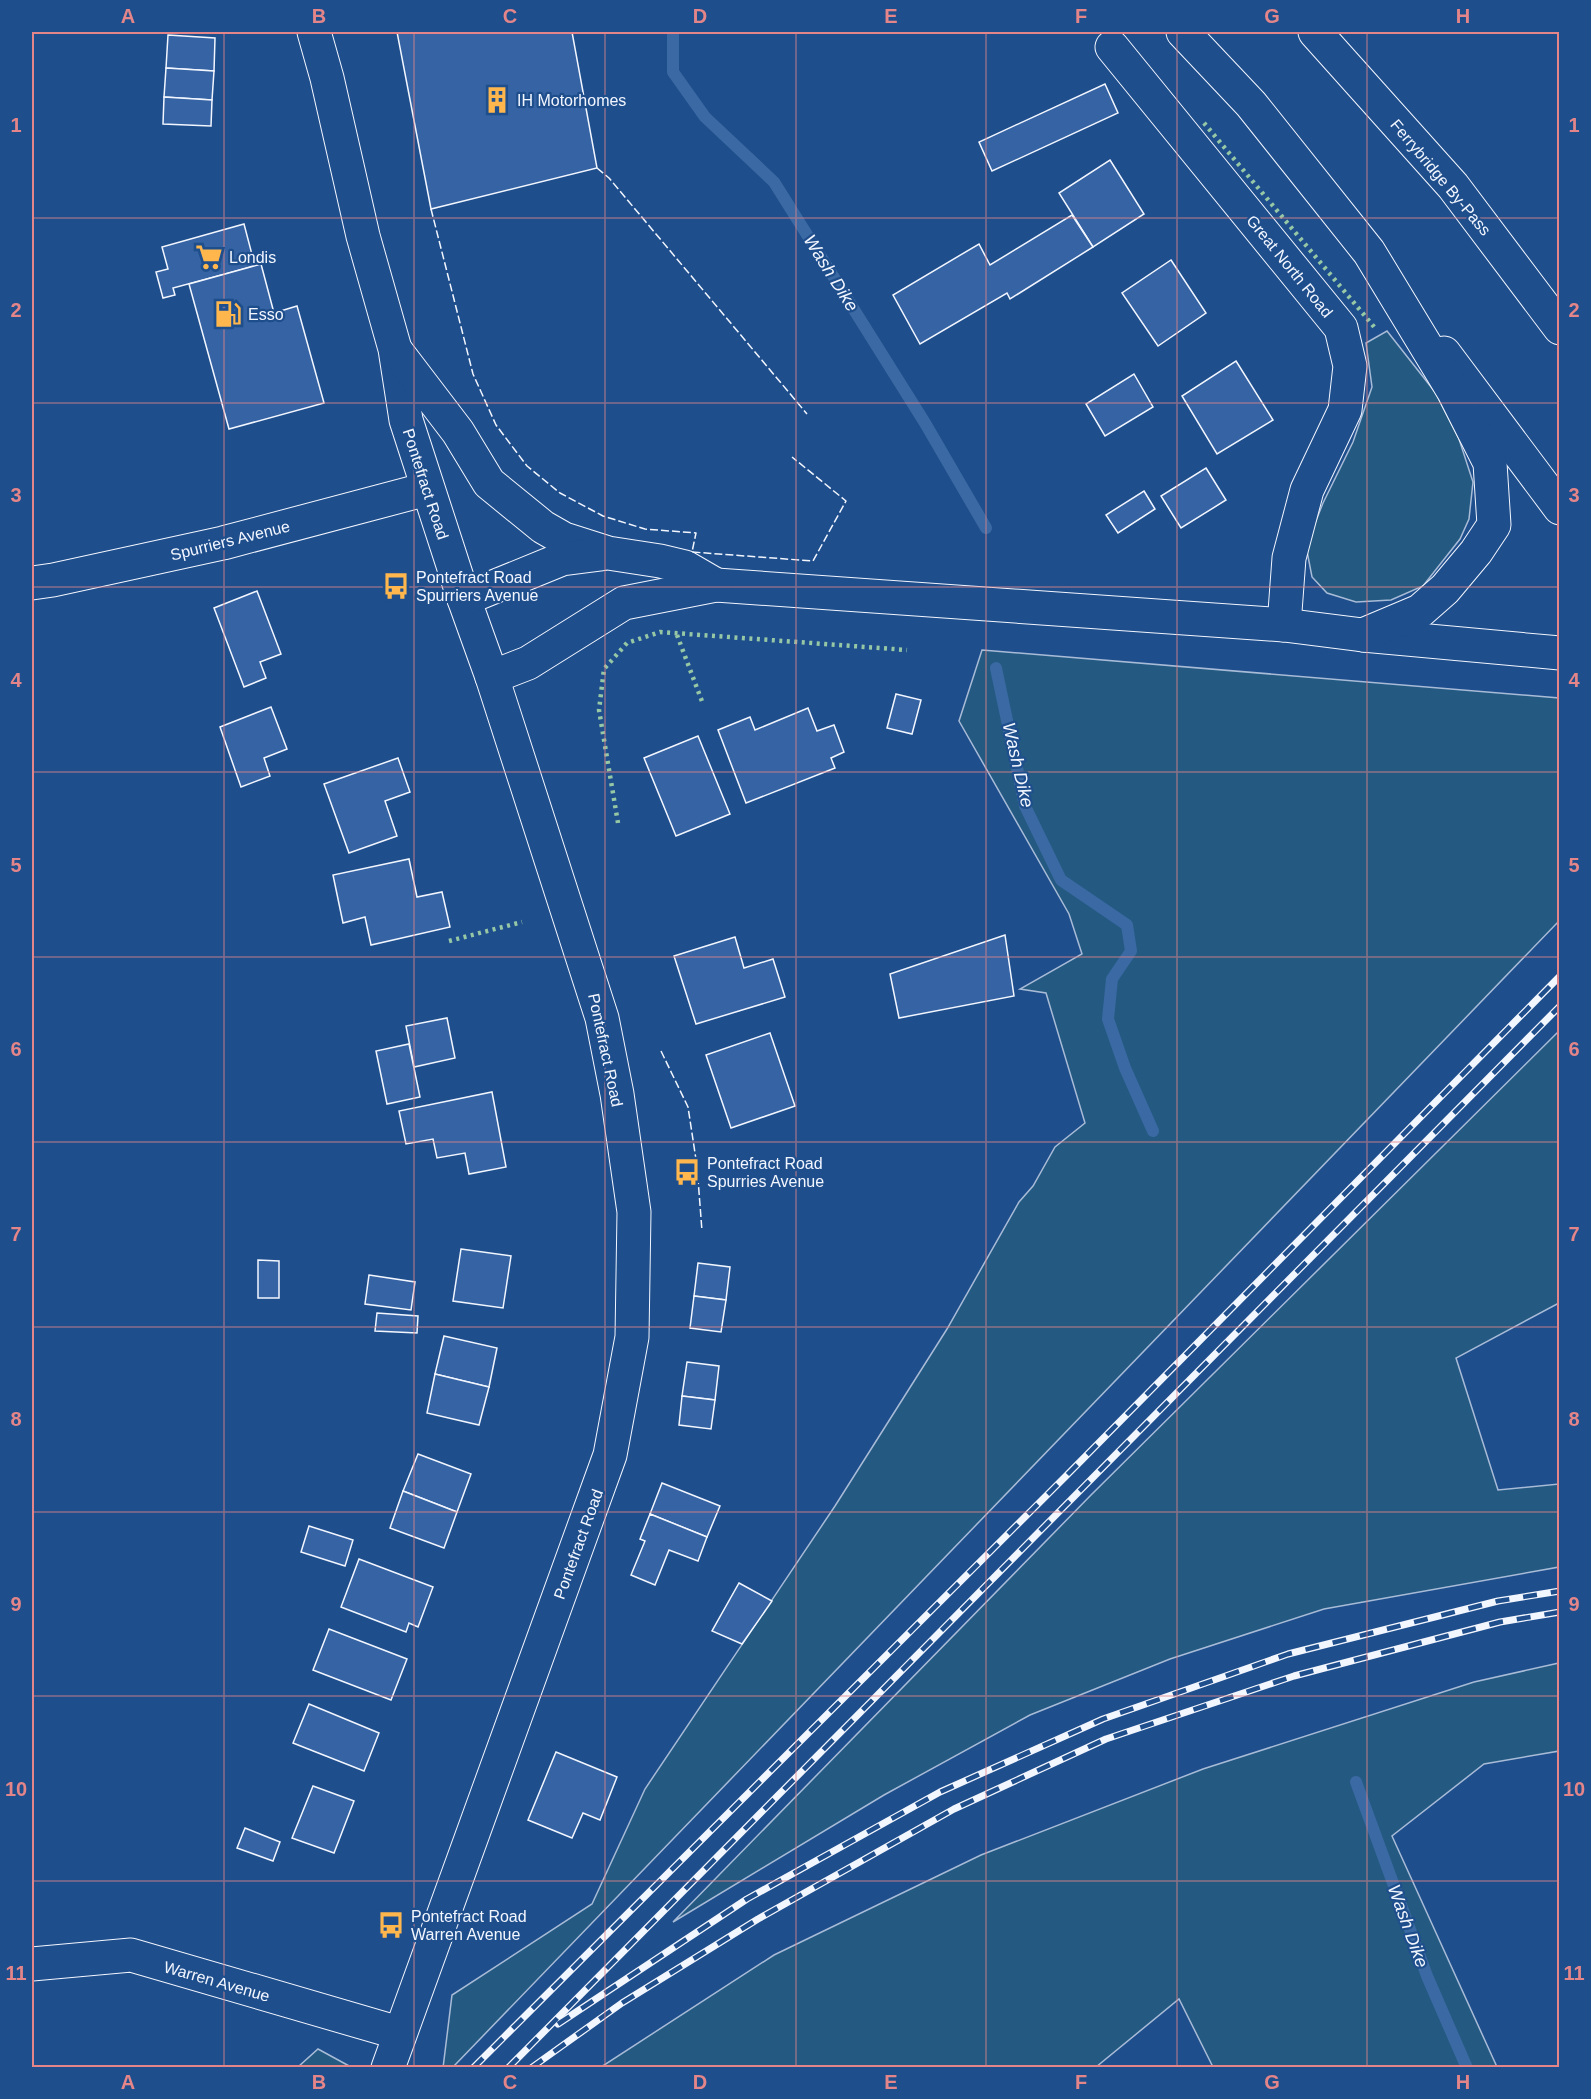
<svg xmlns="http://www.w3.org/2000/svg" width="1591" height="2099" font-family="Arial,sans-serif">
  <rect width="100%" height="100%" fill="#1f4e8c"/>
  <!-- green -->
  <g fill="#245a82" stroke="#a8bbd7" stroke-width="1.5">
    <path d="M 1387,331 L 1435,392 L 1459,439 L 1473,482 L 1469,519 L 1460,539 L 1423,586 L 1391,600 L 1356,602 L 1327,593 L 1312,577 L 1306,546 L 1323,503 L 1353,442 L 1372,387 L 1366,343 Z"/>
    <path d="M 982,650 L 1559,698 L 1559,921 L 453,2067 L 443,2068 L 452,1995 L 592,1904 L 645,1789 L 835,1506 L 947,1329 L 1019,1202 L 1033,1186 L 1055,1147 L 1085,1123 L 1046,993 L 1020,989 L 1082,954 L 1069,914 L 959,721 Z"/>
    <path d="M 1559,1031 L 1559,1303 L 1456,1358 L 1498,1490 L 1559,1484 L 1559,1567 L 1324,1609 L 1170,1659 L 1030,1715 L 884,1795 L 673,1922 L 1091,1495 Z"/>
    <path d="M 1559,1663 L 1559,1751 L 1484,1764 L 1392,1836 L 1497,2067 L 1213,2067 L 1179,1999 L 1096,2067 L 601,2067 L 774,1955 L 981,1855 L 1203,1769 L 1474,1682 Z"/>
    <path d="M 318,2049 L 351,2067 L 298,2067 Z"/>
  </g>
  <g fill="none" stroke-linecap="round" stroke-linejoin="round">
    <!-- stream -->
    <g stroke="#3b69a3" stroke-width="12">
      <path d="M 673,32 L 673,72 L 705,117 L 774,182 L 925,423 L 986,528"/>
      <path d="M 996,668 L 1025,806 L 1061,880 L 1127,925 L 1131,951 L 1112,979 L 1108,1019 L 1125,1068 L 1153,1131"/>
      <path d="M 1356,1782 L 1427,1976 L 1467,2068"/>
    </g>
  </g>
  <!-- building -->
  <g fill="#3563a3" stroke="#f2f6ff" stroke-width="1.5">
    <path d="M 397,32 L 572,32 L 597,168 L 431,209 Z"/>
    <path d="M 168,35 L 215,38 L 214,71 L 166,68 Z"/>
    <path d="M 166,68 L 214,71 L 212,100 L 164,97 Z"/>
    <path d="M 1105,84 L 1118,113 L 992,171 L 979,142 Z"/>
    <path d="M 164,97 L 212,100 L 211,126 L 163,124 Z"/>
    <path d="M 1110,160 L 1144,214 L 1093,247 L 1059,193 Z"/>
    <path d="M 1072,215 L 1093,247 L 1010,299 L 1007,293 L 920,344 L 893,295 L 979,244 L 990,265 Z"/>
    <path d="M 244,224 L 255,266 L 173,288 L 175,295 L 163,298 L 156,272 L 168,269 L 162,247 Z"/>
    <path d="M 1171,260 L 1206,313 L 1158,346 L 1122,293 Z"/>
    <path d="M 261,264 L 274,313 L 297,306 L 324,403 L 229,429 L 189,284 Z"/>
    <path d="M 1236,361 L 1273,420 L 1217,454 L 1182,396 Z"/>
    <path d="M 1134,374 L 1153,407 L 1105,436 L 1086,404 Z"/>
    <path d="M 1206,468 L 1226,500 L 1181,528 L 1161,496 Z"/>
    <path d="M 1144,491 L 1155,509 L 1118,533 L 1106,515 Z"/>
    <path d="M 257,591 L 281,654 L 260,662 L 266,678 L 244,687 L 214,608 Z"/>
    <path d="M 896,694 L 921,700 L 912,734 L 887,728 Z"/>
    <path d="M 271,707 L 287,749 L 264,758 L 270,776 L 241,787 L 220,727 Z"/>
    <path d="M 808,708 L 817,731 L 834,725 L 844,752 L 831,758 L 835,768 L 746,803 L 718,730 L 750,717 L 755,730 Z"/>
    <path d="M 698,736 L 730,814 L 676,836 L 644,758 Z"/>
    <path d="M 398,758 L 410,792 L 385,801 L 397,836 L 349,853 L 324,784 Z"/>
    <path d="M 409,859 L 417,897 L 442,892 L 450,927 L 371,945 L 365,917 L 343,923 L 333,875 Z"/>
    <path d="M 1005,935 L 1014,996 L 899,1018 L 890,974 Z"/>
    <path d="M 735,937 L 744,968 L 773,959 L 785,997 L 696,1024 L 674,956 Z"/>
    <path d="M 447,1018 L 455,1058 L 414,1067 L 406,1026 Z"/>
    <path d="M 770,1033 L 795,1106 L 731,1128 L 706,1055 Z"/>
    <path d="M 409,1044 L 420,1097 L 387,1104 L 376,1051 Z"/>
    <path d="M 492,1092 L 506,1167 L 469,1174 L 465,1153 L 437,1158 L 433,1139 L 406,1144 L 399,1111 Z"/>
    <path d="M 461,1249 L 511,1256 L 503,1308 L 453,1301 Z"/>
    <path d="M 258,1260 L 279,1261 L 279,1298 L 258,1298 Z"/>
    <path d="M 698,1263 L 730,1267 L 726,1300 L 694,1296 Z"/>
    <path d="M 369,1275 L 415,1282 L 411,1310 L 365,1304 Z"/>
    <path d="M 694,1296 L 726,1300 L 721,1332 L 690,1328 Z"/>
    <path d="M 377,1313 L 418,1316 L 417,1333 L 375,1331 Z"/>
    <path d="M 444,1336 L 497,1348 L 489,1387 L 435,1374 Z"/>
    <path d="M 687,1362 L 719,1366 L 715,1400 L 682,1396 Z"/>
    <path d="M 435,1374 L 489,1387 L 479,1425 L 427,1413 Z"/>
    <path d="M 682,1396 L 715,1400 L 711,1429 L 679,1425 Z"/>
    <path d="M 418,1454 L 471,1474 L 457,1512 L 403,1491 Z"/>
    <path d="M 662,1483 L 720,1506 L 707,1537 L 650,1514 Z"/>
    <path d="M 403,1491 L 457,1512 L 444,1548 L 390,1528 Z"/>
    <path d="M 650,1514 L 707,1537 L 698,1561 L 669,1550 L 655,1585 L 631,1575 L 645,1541 L 640,1539 Z"/>
    <path d="M 309,1526 L 353,1540 L 345,1566 L 301,1552 Z"/>
    <path d="M 359,1559 L 433,1587 L 418,1627 L 409,1623 L 406,1632 L 341,1607 Z"/>
    <path d="M 739,1583 L 772,1601 L 742,1644 L 712,1631 Z"/>
    <path d="M 329,1629 L 407,1659 L 391,1700 L 313,1670 Z"/>
    <path d="M 309,1704 L 379,1733 L 364,1771 L 293,1743 Z"/>
    <path d="M 556,1752 L 617,1777 L 600,1820 L 583,1813 L 572,1838 L 528,1820 Z"/>
    <path d="M 313,1786 L 354,1801 L 334,1853 L 292,1838 Z"/>
    <path d="M 245,1828 L 280,1842 L 273,1861 L 237,1848 Z"/>
  </g>
  <g fill="none" stroke-linecap="round" stroke-linejoin="round">
    <defs>
      <g id="street">
        <path d="M 1112,47 L 1341,328 L 1350,366 L 1345,410 L 1307,490 L 1289,558 L 1284,625"/>
        <path d="M 32,583 L 53,580 L 223,543 L 427,489"/>
        <path d="M 32,1964 L 131,1955 L 399,2033"/>
      </g>
      <g id="primary">
        <path d="M 1315,32 L 1453,186 L 1560,328"/>
        <path d="M 1444,353 L 1560,508"/>
        <path d="M 1363,635 L 1560,653"/>
        <path d="M 388,2068 L 610,1455 L 632,1337 L 634,1212 L 617,1094 L 602,1018 L 492,677"/>
      </g>
      <g id="highway">
        <path d="M 314,32 L 327,78 L 363,236 L 395,349 L 406,420 L 464,599 L 492,677 L 528,663 L 624,603 L 716,585 L 1284,625 L 1363,635 L 1420,611 L 1445,589 L 1476,552 L 1494,525 L 1490,463 L 1454,392 L 1369,252 L 1251,104 L 1183,32"/>
        <path d="M 397,352 L 458,432 L 489,483 L 543,527 L 564,539 L 608,553 L 660,561 L 685,567 L 716,585"/>
        <path d="M 464,599 L 562,559 L 601,554"/>
      </g>
    </defs>
    <!-- street casing -->
    <use href="#street" stroke="#f2f6ff" stroke-width="35"/>
    <!-- primary casing -->
    <use href="#primary" stroke="#f2f6ff" stroke-width="35"/>
    <!-- highway casing -->
    <use href="#highway" stroke="#f2f6ff" stroke-width="35"/>
    <!-- street -->
    <use href="#street" stroke="#1f4e8c" stroke-width="33"/>
    <!-- primary -->
    <use href="#primary" stroke="#1f4e8c" stroke-width="33"/>
    <!-- highway -->
    <use href="#highway" stroke="#1f4e8c" stroke-width="33"/>
    <defs>
      <g id="rail">
        <path d="M 558,2024 L 747,1899 L 940,1792 L 1103,1719 L 1288,1654 L 1498,1601 L 1560,1591"/>
        <path d="M 473,2068 L 1066,1476 L 1560,976"/>
        <path d="M 508,2068 L 1560,1006"/>
        <path d="M 531,2068 L 622,2003 L 758,1919 L 954,1809 L 1106,1739 L 1294,1676 L 1500,1622 L 1560,1612"/>
      </g>
    </defs>
    <!-- rail casing -->
    <use href="#rail" stroke="#f2f6ff" stroke-width="7"/>
    <!-- rail -->
    <use href="#rail" stroke="#1f4e8c" stroke-width="4.5" stroke-dasharray="14" stroke-linecap="butt"/>
    <!-- hedge -->
    <g stroke="#97c8a6" stroke-width="4.5" stroke-dasharray="3 4.5" stroke-linecap="butt">
      <path d="M 1204,123 L 1375,328"/>
      <path d="M 677,635 L 703,704"/>
      <path d="M 618,823 L 599,710 L 604,669 L 627,643 L 660,632 L 907,650"/>
      <path d="M 449,941 L 522,922"/>
    </g>
    <!-- fence -->
    <g stroke="#f2f6ff" stroke-width="1.5" stroke-dasharray="8 3" stroke-linecap="butt">
      <path d="M 597,168 L 609,178 L 807,414"/>
      <path d="M 431,209 L 473,374 L 496,425 L 527,466 L 560,493 L 603,516 L 645,529 L 696,533 L 692,552 L 813,561 L 846,501 L 792,457"/>
      <path d="M 661,1051 L 688,1107 L 697,1166 L 702,1231"/>
    </g>
  </g>
  <!-- grid -->
  <path fill="none" stroke="#e38589" stroke-width="1.5" stroke-opacity="0.55" d="M 224,32 L 224,2068M 414,32 L 414,2068M 605,32 L 605,2068M 796,32 L 796,2068M 986,32 L 986,2068M 1177,32 L 1177,2068M 1367,32 L 1367,2068M 32,218 L 1560,218M 32,403 L 1560,403M 32,587 L 1560,587M 32,772 L 1560,772M 32,957 L 1560,957M 32,1142 L 1560,1142M 32,1327 L 1560,1327M 32,1512 L 1560,1512M 32,1696 L 1560,1696M 32,1881 L 1560,1881"/>
  <!-- icons -->
  <defs>
    <symbol id="building-bare" viewBox="-9 -9 18 18"><path d="M-4-6H4V6H1V3H-1V6H-4ZM-2.5-4.3h1.7v1.8h-1.7ZM.8-4.3h1.7v1.8H.8ZM-2.5-1h1.7V.8h-1.7ZM.8-1h1.7V.8H.8Z" fill="#ffb74d" stroke="#1f4e8c" stroke-width="2.5" paint-order="stroke"/></symbol>
    <symbol id="supermarket-bare" viewBox="-9 -9 18 18"><path d="M-6-5.5h2.5l.6 2H6L4.5 2H-2.5L-4.4-4H-6ZM-1.5 3.2a1.3 1.3 0 1 0 .1 0ZM3 3.2a1.3 1.3 0 1 0 .1 0Z" fill="#ffb74d" stroke="#1f4e8c" stroke-width="2.5" paint-order="stroke"/></symbol>
    <symbol id="fuel-bare" viewBox="-9 -9 18 18"><path d="M-5.5-6h7V0h2V4h1.3V-2.5L3-4.5l.8-.8L6-3V5H2.5V1h-1V6h-7ZM-4.2-4.7v3.2H.2V-4.7Z" fill="#ffb74d" stroke="#1f4e8c" stroke-width="2.5" paint-order="stroke"/></symbol>
    <symbol id="bus-bare" viewBox="-9 -9 18 18"><path d="M-5-6H5V4H4V6H2V4H-2V6H-4V4H-5ZM-3.5-4V0h7V-4ZM-3.5 1.2v1.5H-2V1.2ZM2 1.2v1.5H3.5V1.2Z" fill="#ffb74d" stroke="#1f4e8c" stroke-width="2.5" paint-order="stroke"/></symbol>
  </defs>
  <g fill-rule="evenodd">
    <use href="#building-bare" x="478" y="81" width="38" height="38"/>
    <use href="#supermarket-bare" x="190" y="238" width="38" height="38"/>
    <use href="#fuel-bare" x="209" y="295" width="38" height="38"/>
    <use href="#bus-bare" x="377" y="567" width="38" height="38"/>
    <use href="#bus-bare" x="668" y="1153" width="38" height="38"/>
    <use href="#bus-bare" x="372" y="1906" width="38" height="38"/>
  </g>
  <g text-anchor="middle" stroke-width="4.5" stroke-linejoin="round" paint-order="stroke">
    <!-- poi labels -->
    <g font-size="16" fill="#f2f6ff" stroke="#1f4e8c" text-anchor="start">
      <text x="517" y="106">IH Motorhomes</text>
      <text x="229" y="263">Londis</text>
      <text x="248" y="320">Esso</text>
      <text x="416" y="583">Pontefract Road<tspan x="416" dy="18">Spurriers Avenue</tspan></text>
      <text x="707" y="1169">Pontefract Road<tspan x="707" dy="18">Spurries Avenue</tspan></text>
      <text x="411" y="1922">Pontefract Road<tspan x="411" dy="18">Warren Avenue</tspan></text>
    </g>
    <!-- street labels -->
    <g font-size="16" fill="#f2f6ff" stroke="#1f4e8c">
      <text transform="translate(1441 177) rotate(50)" y="6">Ferrybridge By-Pass</text>
      <text transform="translate(1290 266) rotate(51)" y="6">Great North Road</text>
      <text transform="translate(426 484) rotate(72)" y="6">Pontefract Road</text>
      <text transform="translate(230 540) rotate(-14)" y="6">Spurriers Avenue</text>
      <text transform="translate(606 1050) rotate(78)" y="6">Pontefract Road</text>
      <text transform="translate(578 1544) rotate(-70)" y="6">Pontefract Road</text>
      <text transform="translate(217 1981) rotate(16)" y="6">Warren Avenue</text>
    </g>
    <!-- water labels -->
    <g font-size="18" font-style="italic" fill="#f2f6ff" stroke="#1f4e8c">
      <text transform="translate(831 273) rotate(58)" y="6">Wash Dike</text>
      <text transform="translate(1018 765) rotate(77)" y="6">Wash Dike</text>
      <text transform="translate(1408 1926) rotate(70)" y="6">Wash Dike</text>
    </g>
  </g>
  <!-- border -->
  <rect width="1591" height="2099" fill="none" stroke="#1f4e8c" stroke-width="66"/>
  <rect x="33" y="33" width="1525" height="2033" fill="none" stroke="#e38589" stroke-width="2"/>
  <g font-size="20" text-anchor="middle" font-weight="bold" fill="#e38589">
    <text x="128" y="23">A</text>
    <text x="319" y="23">B</text>
    <text x="510" y="23">C</text>
    <text x="700" y="23">D</text>
    <text x="891" y="23">E</text>
    <text x="1081" y="23">F</text>
    <text x="1272" y="23">G</text>
    <text x="1463" y="23">H</text>
    <text x="16" y="132">1</text>
    <text x="1574" y="132">1</text>
    <text x="16" y="317">2</text>
    <text x="1574" y="317">2</text>
    <text x="16" y="502">3</text>
    <text x="1574" y="502">3</text>
    <text x="16" y="687">4</text>
    <text x="1574" y="687">4</text>
    <text x="16" y="872">5</text>
    <text x="1574" y="872">5</text>
    <text x="16" y="1056">6</text>
    <text x="1574" y="1056">6</text>
    <text x="16" y="1241">7</text>
    <text x="1574" y="1241">7</text>
    <text x="16" y="1426">8</text>
    <text x="1574" y="1426">8</text>
    <text x="16" y="1611">9</text>
    <text x="1574" y="1611">9</text>
    <text x="16" y="1796">10</text>
    <text x="1574" y="1796">10</text>
    <text x="16" y="1980">11</text>
    <text x="1574" y="1980">11</text>
    <text x="128" y="2089">A</text>
    <text x="319" y="2089">B</text>
    <text x="510" y="2089">C</text>
    <text x="700" y="2089">D</text>
    <text x="891" y="2089">E</text>
    <text x="1081" y="2089">F</text>
    <text x="1272" y="2089">G</text>
    <text x="1463" y="2089">H</text>
  </g>
</svg>
